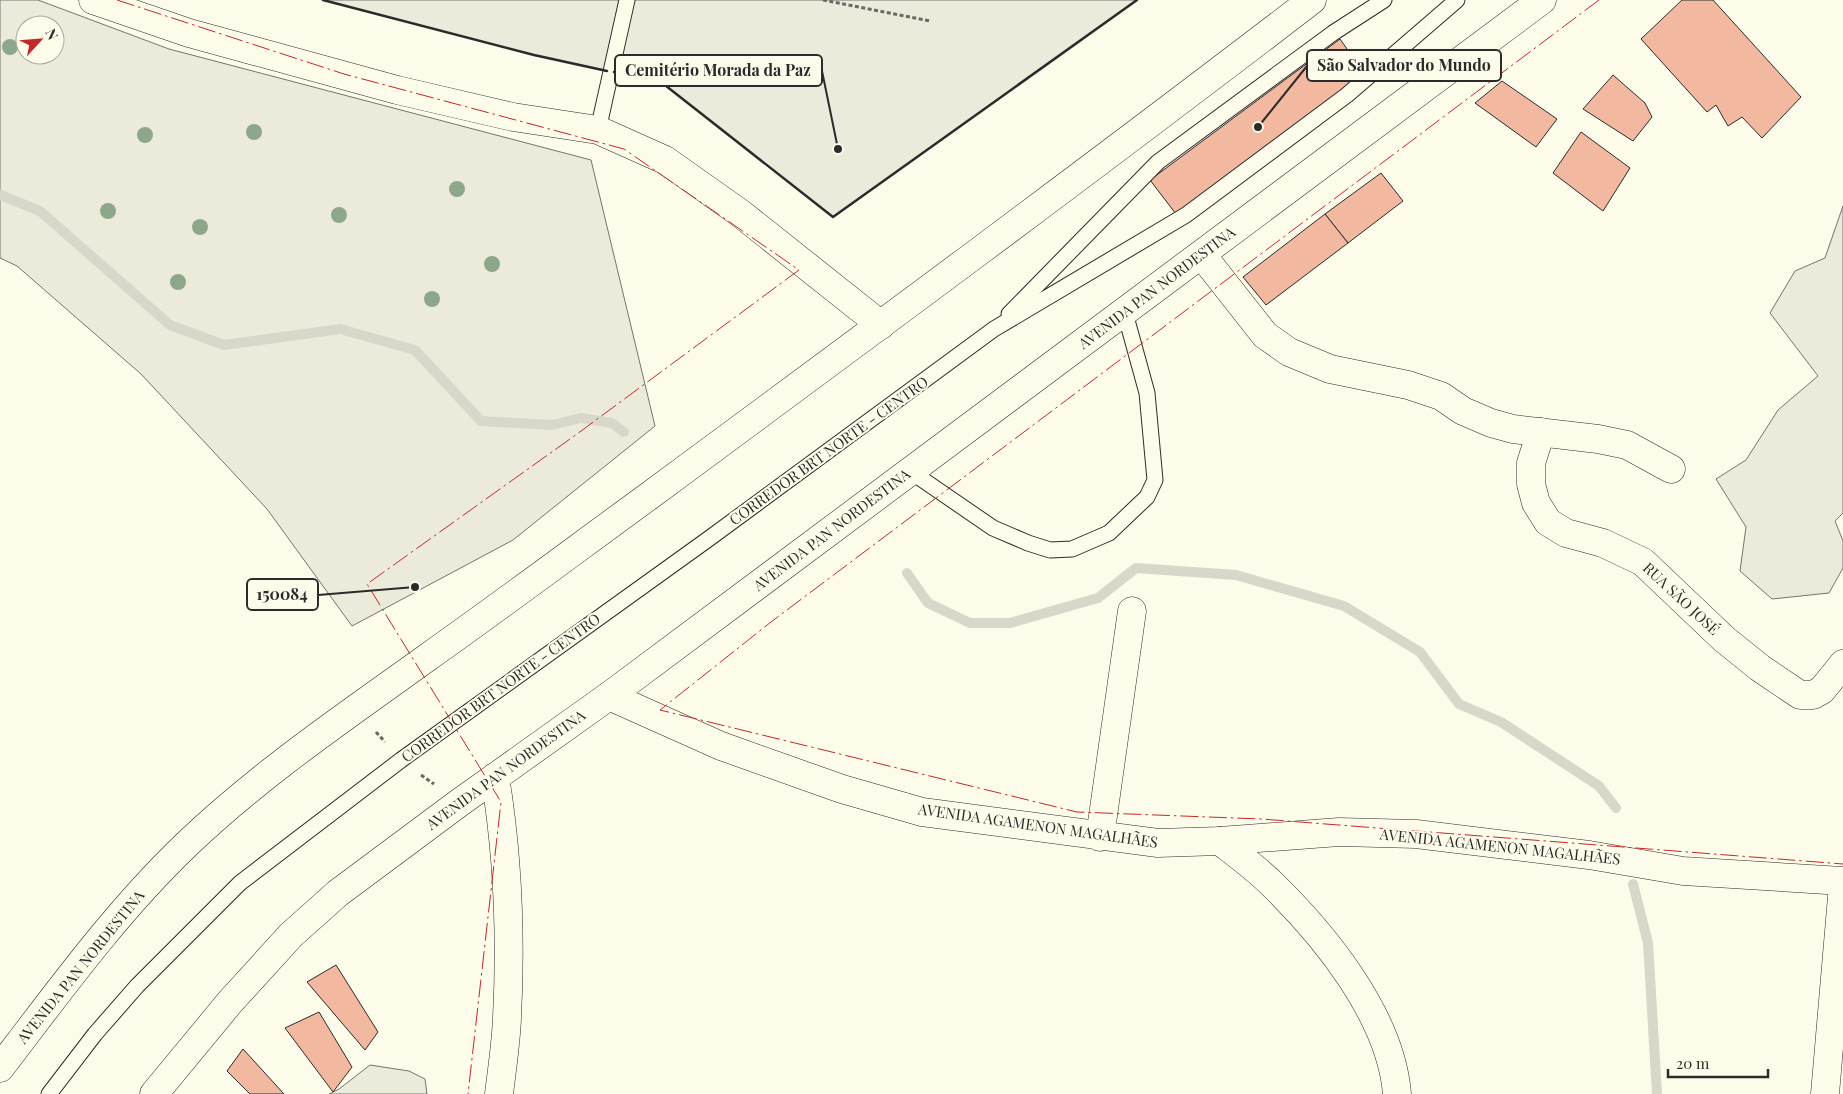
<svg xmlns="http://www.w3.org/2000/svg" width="1843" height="1094" font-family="'Playfair Display',serif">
  <rect width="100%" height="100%" fill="#fdfbea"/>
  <!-- green -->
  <g fill="#ecebdb" stroke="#74746e" fill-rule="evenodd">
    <path d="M 0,0 L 38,0 L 169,49 L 591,160 L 655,426 L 513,540 L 352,626 L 267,509 L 141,374 L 17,266 L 0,258 ZM 25,25 L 55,25 L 55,55 L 25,55 Z"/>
    <path d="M 323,0 L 1137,0 L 833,217 L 661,82 L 534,55 Z"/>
    <path d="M 1843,206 L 1843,513 L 1835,521 L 1843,541 L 1843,568 L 1829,593 L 1772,599 L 1740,571 L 1746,527 L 1716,479 L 1746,460 L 1778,410 L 1818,376 L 1770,313 L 1795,271 L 1825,258 Z"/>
    <path d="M 370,1065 L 409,1071 L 425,1079 L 427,1094 L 329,1094 L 339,1089 Z"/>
  </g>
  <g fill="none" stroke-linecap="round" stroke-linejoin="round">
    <!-- stream -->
    <g stroke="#d8d7c9" stroke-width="10">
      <path d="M 0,195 L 40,211 L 170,325 L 224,345 L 340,329 L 415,350 L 481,421 L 552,425 L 581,418 L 612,423 L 624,432"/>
      <path d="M 907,573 L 928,603 L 970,623 L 1010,623 L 1098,598 L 1136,568 L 1236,575 L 1344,606 L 1420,652 L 1459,704 L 1501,722 L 1599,786 L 1616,808"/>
      <path d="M 1633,884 L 1648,943 L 1657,1094"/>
    </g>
  </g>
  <!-- building -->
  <g fill="#f2b8a0" stroke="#2b2b2b">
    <path d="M 1682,0 L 1713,0 L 1801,97 L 1762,138 L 1742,117 L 1728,126 L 1716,105 L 1707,112 L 1641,39 Z"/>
    <path d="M 1340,39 L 1365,74 L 1176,214 L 1150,180 Z"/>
    <path d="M 1613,75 L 1645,103 L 1652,117 L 1633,141 L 1583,109 Z"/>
    <path d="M 1502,81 L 1557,119 L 1536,147 L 1475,103 Z"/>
    <path d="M 1581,132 L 1630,168 L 1603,211 L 1553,173 Z"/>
    <path d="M 1381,173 L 1403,201 L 1348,243 L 1325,214 Z"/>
    <path d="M 1325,214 L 1348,243 L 1266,305 L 1243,277 Z"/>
    <path d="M 336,965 L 378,1032 L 365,1050 L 307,982 Z"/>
    <path d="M 319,1012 L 352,1067 L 333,1092 L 285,1028 Z"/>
    <path d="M 243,1049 L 284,1094 L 250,1094 L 227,1071 Z"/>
  </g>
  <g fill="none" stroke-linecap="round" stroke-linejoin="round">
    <defs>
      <g id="lane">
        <path d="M 598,130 L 627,0"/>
        <path d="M 1009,314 L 1158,162 L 1333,33 L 1384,0"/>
        <path d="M 910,471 L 993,528 L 1028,543 L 1050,550 L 1072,549 L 1109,533 L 1147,497 L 1155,480 L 1147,393 L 1125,313"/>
        <path d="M 49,1094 L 95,1034 L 137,986 L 240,883 L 401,760 L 707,540 L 994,329 L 1186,215 L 1347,95 L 1457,0"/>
      </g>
      <g id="street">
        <path d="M 93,0 L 189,33 L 397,90 L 513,117 L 598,130 L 665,160 L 740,213 L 881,325"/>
        <path d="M 1202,255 L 1265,335 L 1289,352 L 1330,369 L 1408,385 L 1441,396 L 1463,411 L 1491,423 L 1513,429 L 1598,439 L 1627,445 L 1671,469"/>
        <path d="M 1541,432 L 1531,463 L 1531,484 L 1536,503 L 1548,522 L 1566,533 L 1603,543 L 1643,562 L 1724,639 L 1760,668 L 1800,695 L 1813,695 L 1822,690 L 1843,664"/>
        <path d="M 609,696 L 721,746 L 842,789 L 922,812 L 1158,843 L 1220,841 L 1339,832 L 1416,834 L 1589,855 L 1683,871 L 1843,881"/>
        <path d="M 495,777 C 508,856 511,939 507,1018 C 506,1043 502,1069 499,1094"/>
        <path d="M 1100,837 L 1132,611"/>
        <path d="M 1220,841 C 1238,855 1257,869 1273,885 C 1326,937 1391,1017 1397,1094"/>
        <path d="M 1825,1094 L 1843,885"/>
      </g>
      <g id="highway">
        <path d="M 0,1068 C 59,991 116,912 186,845 C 260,774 345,717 428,657 C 503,604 575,550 649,496 C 871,332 1093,168 1312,0"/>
        <path d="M 154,1094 L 230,1002 L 291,935 L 338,893 L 459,803 L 609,696 L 1542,0"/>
      </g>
    </defs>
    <!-- lane casing -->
    <use href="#lane" stroke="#2b2b2b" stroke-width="17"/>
    <!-- street casing -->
    <use href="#street" stroke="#2b2b2b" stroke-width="29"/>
    <!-- highway casing -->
    <use href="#highway" stroke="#2b2b2b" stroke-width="29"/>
    <!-- path -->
    <g stroke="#6a6964" stroke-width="3" stroke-dasharray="4 2.5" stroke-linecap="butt">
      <path d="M 823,0 L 930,21"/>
      <path d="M 376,732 L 385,742"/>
      <path d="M 421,775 L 434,784"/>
    </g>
    <!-- lane -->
    <use href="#lane" stroke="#fdfbea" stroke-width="15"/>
    <!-- street -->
    <use href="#street" stroke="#fdfbea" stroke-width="28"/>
    <!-- highway -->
    <use href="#highway" stroke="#fdfbea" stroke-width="28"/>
    <!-- wall -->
    <g stroke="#2b2b2b" stroke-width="2.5">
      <path d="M 323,0 L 534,55 L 607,71"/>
      <path d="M 614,72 L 661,82 L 833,217 L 1137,0"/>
    </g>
    <!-- power -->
    <g stroke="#c62828" stroke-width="1" stroke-dasharray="18 4 2.5 4" stroke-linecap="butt">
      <path d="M 117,0 L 344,74 L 624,149 L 799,270 L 577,434 L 367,584 L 501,802 L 468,1094"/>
      <path d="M 1599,0 L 771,622 L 660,710 L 1077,812 L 1261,819 L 1843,864"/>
    </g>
  </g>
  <!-- trees -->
  <g fill="#8ea78a">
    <circle cx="10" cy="47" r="8"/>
    <circle cx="254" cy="132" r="8"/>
    <circle cx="145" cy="135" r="8"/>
    <circle cx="457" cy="189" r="8"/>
    <circle cx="108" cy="211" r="8"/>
    <circle cx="339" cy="215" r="8"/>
    <circle cx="200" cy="227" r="8"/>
    <circle cx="492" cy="264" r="8"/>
    <circle cx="178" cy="282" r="8"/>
    <circle cx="432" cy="299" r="8"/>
  </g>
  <g text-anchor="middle" stroke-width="4" stroke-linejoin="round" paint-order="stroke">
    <!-- street labels -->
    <g font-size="15" fill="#2b2b2b" stroke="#fdfbea">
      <text transform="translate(1157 288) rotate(-37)" y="5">AVENIDA PAN NORDESTINA</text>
      <text transform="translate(829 451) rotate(-36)" y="5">CORREDOR BRT NORTE - CENTRO</text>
      <text transform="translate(832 530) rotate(-37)" y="5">AVENIDA PAN NORDESTINA</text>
      <text transform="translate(1681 599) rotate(43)" y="5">RUA SÃO JOSÉ</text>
      <text transform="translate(501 688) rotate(-36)" y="5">CORREDOR BRT NORTE - CENTRO</text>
      <text transform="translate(506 770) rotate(-36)" y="5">AVENIDA PAN NORDESTINA</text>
      <text transform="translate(1038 826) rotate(8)" y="5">AVENIDA AGAMENON MAGALHÃES</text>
      <text transform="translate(1500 847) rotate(6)" y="5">AVENIDA AGAMENON MAGALHÃES</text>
      <text transform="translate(81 967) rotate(-51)" y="5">AVENIDA PAN NORDESTINA</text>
    </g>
  </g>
  <!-- callouts -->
  <path fill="none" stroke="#2b2b2b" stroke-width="2" d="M1258 127L1307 66M838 149L822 71M415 587L318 595"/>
  <g fill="#2b2b2b" stroke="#fdfbea" stroke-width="2">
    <circle cx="1258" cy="127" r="5"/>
    <circle cx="838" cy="149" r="5"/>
    <circle cx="415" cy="587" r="5"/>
  </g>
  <g fill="#fdfbea" stroke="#2b2b2b" stroke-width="2">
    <rect x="1307" y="50" width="194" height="31" rx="5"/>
    <rect x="615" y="55" width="207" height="31" rx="5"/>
    <rect x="247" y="579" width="71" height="31" rx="5"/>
  </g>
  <g font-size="16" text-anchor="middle" font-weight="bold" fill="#2b2b2b">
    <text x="1404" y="71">São Salvador do Mundo</text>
    <text x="718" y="76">Cemitério Morada da Paz</text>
    <text x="282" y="600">150084</text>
  </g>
  <!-- north arrow -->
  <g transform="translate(40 40) rotate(64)"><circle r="24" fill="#fdfbea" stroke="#a9a89e"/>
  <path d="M0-4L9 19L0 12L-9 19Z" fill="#c62828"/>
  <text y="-8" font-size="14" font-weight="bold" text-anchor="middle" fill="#2b2b2b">N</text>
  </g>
  <!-- scale -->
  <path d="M1668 1069v8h100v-8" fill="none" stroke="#2b2b2b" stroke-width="2.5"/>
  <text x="1676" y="1069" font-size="15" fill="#2b2b2b" stroke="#fdfbea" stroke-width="4" paint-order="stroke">20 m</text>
</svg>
